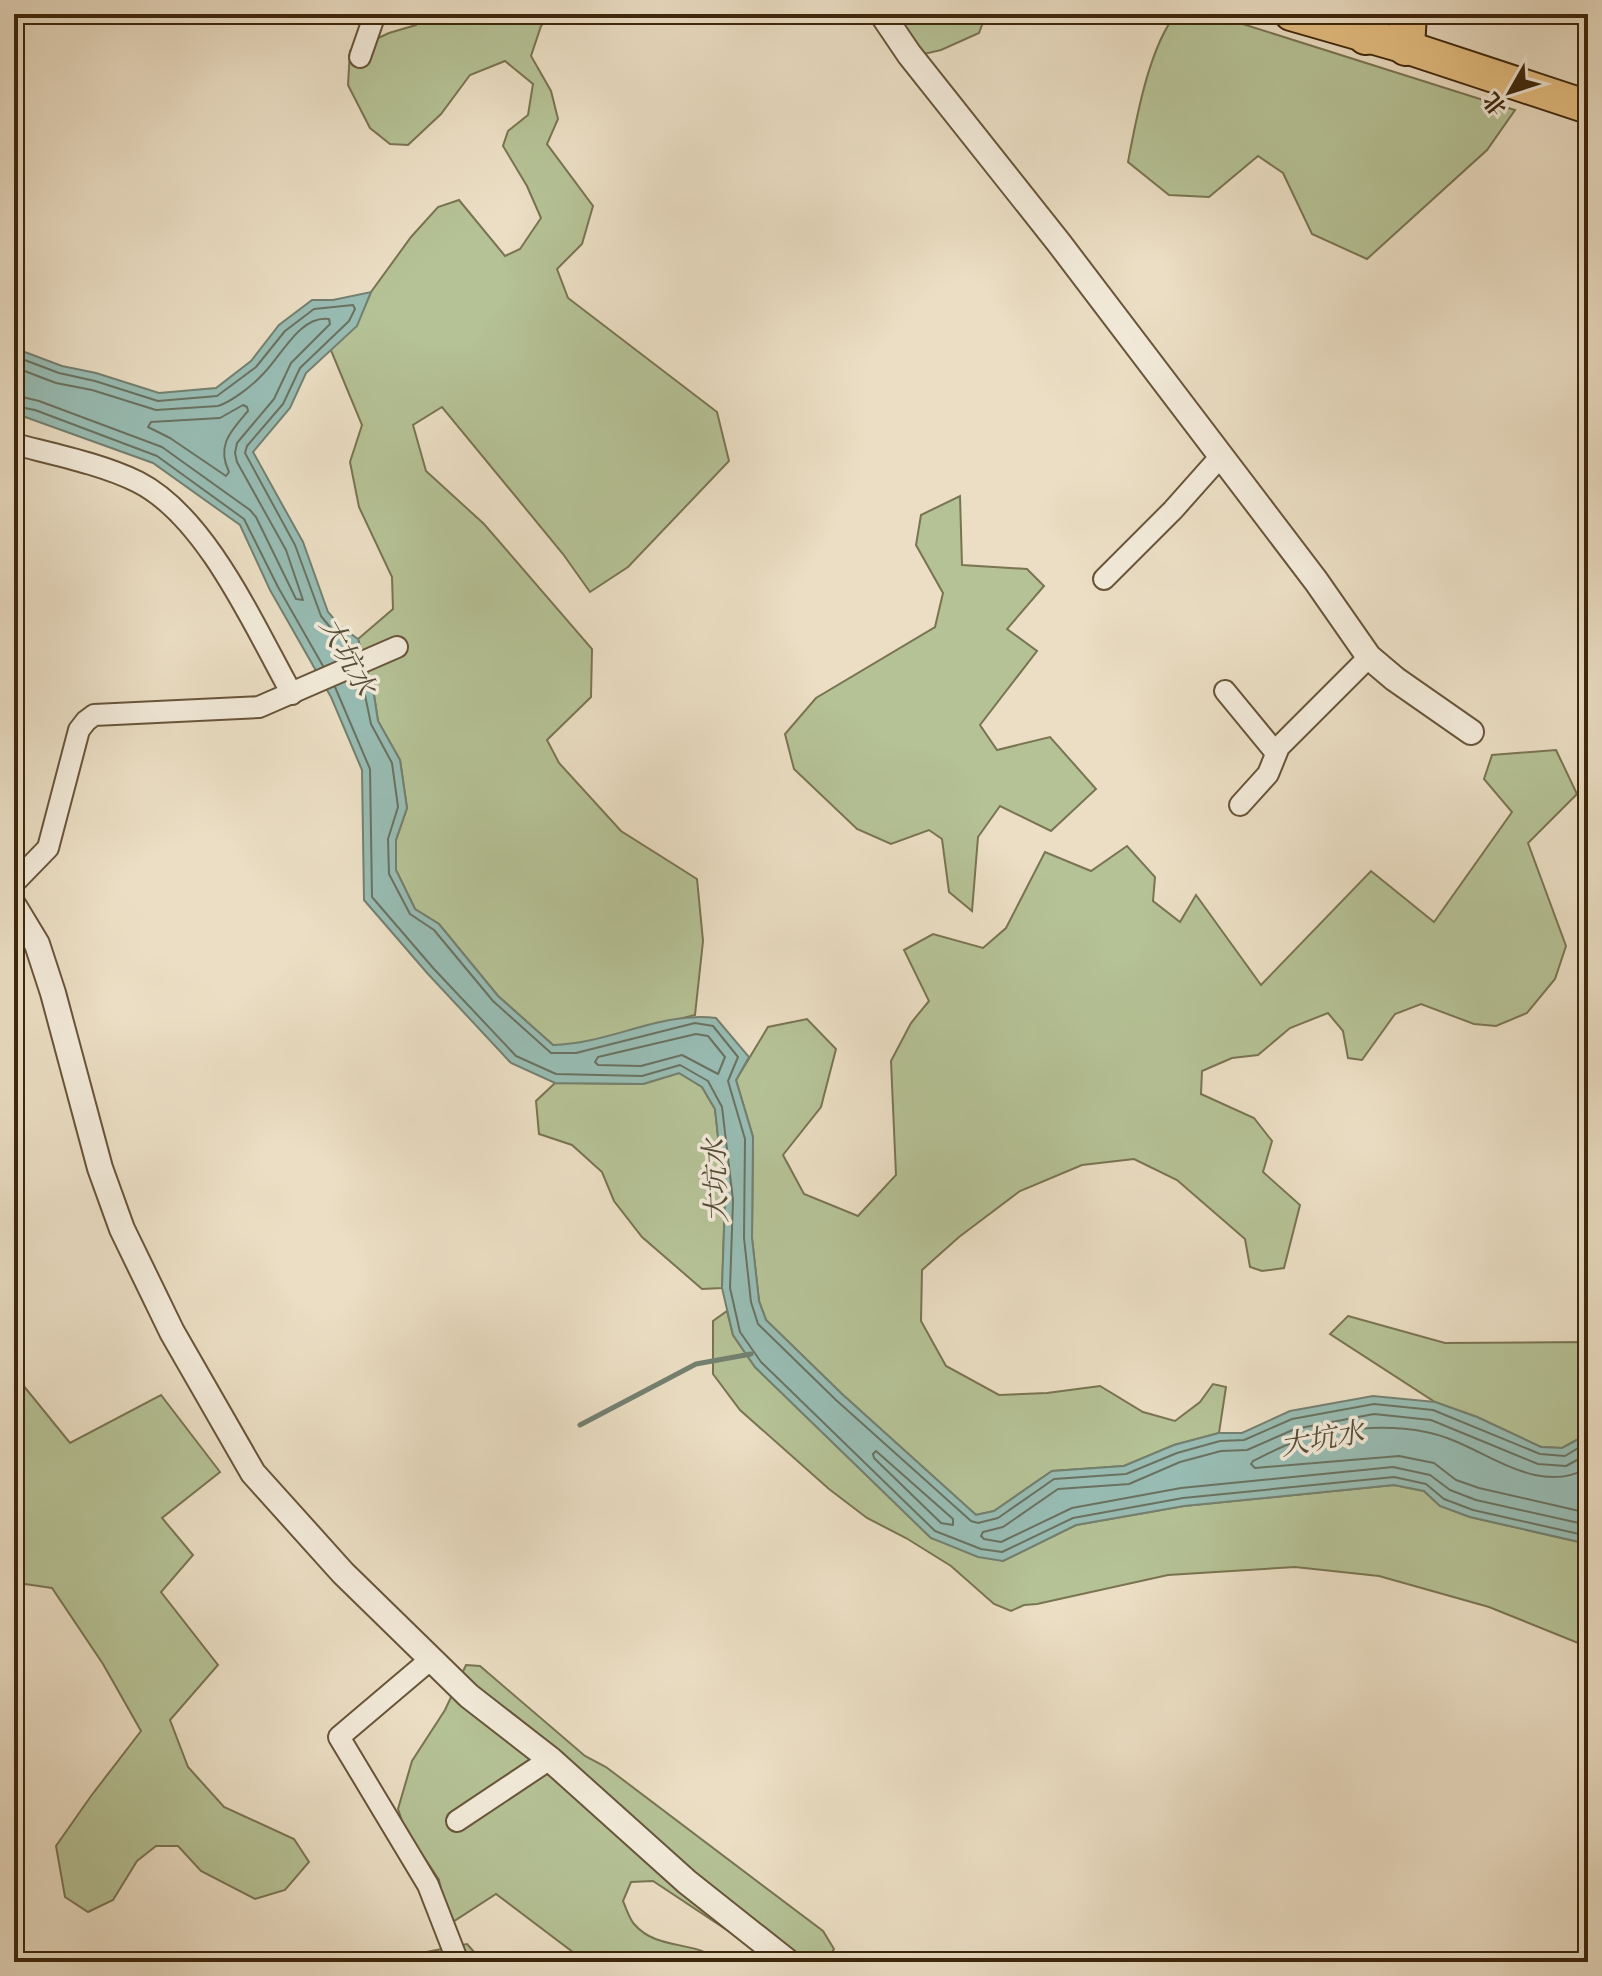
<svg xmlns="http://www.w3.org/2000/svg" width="1602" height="1976" font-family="Cardo,'Noto Serif SC',serif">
  <rect width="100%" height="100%" fill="#ebdec4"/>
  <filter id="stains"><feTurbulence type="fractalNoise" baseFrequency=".0025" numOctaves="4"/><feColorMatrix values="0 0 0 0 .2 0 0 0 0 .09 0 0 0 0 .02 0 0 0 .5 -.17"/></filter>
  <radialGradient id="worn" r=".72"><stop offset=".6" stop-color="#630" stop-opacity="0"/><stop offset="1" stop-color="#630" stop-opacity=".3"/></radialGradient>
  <!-- green -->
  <g fill="#b5c296" stroke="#797451" stroke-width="2">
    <path d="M 427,14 L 551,14 L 541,26 L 531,56 L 551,91 L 558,119 L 547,144 L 593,206 L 582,244 L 557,269 L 568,298 L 717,412 L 729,461 L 628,567 L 590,592 L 563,554 L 442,407 L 413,425 L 426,471 L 484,524 L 592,649 L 591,697 L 547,740 L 559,763 L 621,831 L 697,879 L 703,941 L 695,1015 L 574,1045 L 553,1045 L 498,996 L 439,924 L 415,909 L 396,870 L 396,840 L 407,808 L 400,760 L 378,721 L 374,695 L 358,639 L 393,609 L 392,577 L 359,507 L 350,462 L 362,425 L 330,348 L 356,326 L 371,292 L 411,237 L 438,207 L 459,200 L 505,256 L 520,249 L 541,218 L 527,186 L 503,146 L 508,131 L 528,115 L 533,84 L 505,61 L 470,75 L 441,114 L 408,145 L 390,144 L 370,128 L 348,85 L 350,51 L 389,33 L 416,25 Z"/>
    <path d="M 889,14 L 986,14 L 979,33 L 941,50 L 920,55 Z"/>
    <path d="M 1176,14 L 1211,14 L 1515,110 L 1487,150 L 1367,259 L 1312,234 L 1283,173 L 1258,156 L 1209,197 L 1169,195 L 1128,162 C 1136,120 1149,47 1176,14 Z"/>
    <path d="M 960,496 L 962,565 L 1027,569 L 1044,586 L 1007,629 L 1037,651 L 980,725 L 997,750 L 1050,737 L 1096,789 L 1051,831 L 1000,806 L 978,837 L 972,911 L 949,892 L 942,839 L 929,830 L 891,844 L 857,829 L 794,769 L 785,734 L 816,698 L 935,627 L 943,593 L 916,545 L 921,515 Z"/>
    <path d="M 1556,750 L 1577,794 L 1528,843 L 1566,946 L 1555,979 L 1527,1013 L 1496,1026 L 1474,1024 L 1421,1004 L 1395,1014 L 1362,1060 L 1348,1058 L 1343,1031 L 1328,1013 L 1290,1028 L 1258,1055 L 1232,1058 L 1202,1071 L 1201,1094 L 1254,1118 L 1272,1141 L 1263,1172 L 1300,1205 L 1284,1268 L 1262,1271 L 1250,1267 L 1245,1239 L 1177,1180 L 1134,1159 L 1082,1165 L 1020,1191 L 959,1237 L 922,1270 L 921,1321 L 946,1366 L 999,1395 L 1047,1393 L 1100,1386 L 1143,1412 L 1175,1421 L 1200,1402 L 1213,1384 L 1226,1387 L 1219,1433 L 1174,1445 L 1124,1466 L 1052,1471 L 994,1511 L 976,1515 L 842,1394 L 766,1320 L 759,1301 L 752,1238 L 753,1137 L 736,1080 L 768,1027 L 807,1019 L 836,1049 L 821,1107 L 783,1155 L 804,1194 L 858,1216 L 896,1175 L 891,1061 L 911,1023 L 929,1001 L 904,950 L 933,934 L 983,948 L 1006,928 L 1045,852 L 1091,871 L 1127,846 L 1155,877 L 1153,901 L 1180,922 L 1196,895 L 1261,985 L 1371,871 L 1434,922 L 1512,812 L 1484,779 L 1492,755 Z"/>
    <path d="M 679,1073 L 702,1087 L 715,1109 L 725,1201 L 722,1288 L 702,1289 L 642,1237 L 614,1201 L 602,1172 L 572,1145 L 539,1134 L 536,1101 L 555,1083 L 643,1084 Z"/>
    <path d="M 727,1311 L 733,1335 L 755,1367 L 931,1538 L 1003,1561 L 1076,1525 L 1184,1506 L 1394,1485 L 1424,1491 L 1440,1506 L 1470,1517 L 1588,1544 L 1588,1647 L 1489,1607 L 1379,1576 L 1295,1567 L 1168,1575 L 1037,1604 L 1024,1605 L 1011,1611 L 994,1604 L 951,1566 L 906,1538 L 867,1518 L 829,1489 L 740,1410 L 713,1374 L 713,1321 Z"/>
    <path d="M 1348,1316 L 1445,1343 L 1588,1342 L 1588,1434 L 1562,1448 L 1541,1447 L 1477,1417 L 1435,1402 L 1330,1334 Z"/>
    <path d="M 14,1374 L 70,1443 L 161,1395 L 220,1472 L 162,1518 L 193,1555 L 161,1592 L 218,1665 L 170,1720 L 188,1767 L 224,1807 L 294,1839 L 309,1862 L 285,1890 L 255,1899 L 201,1871 L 178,1846 L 156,1846 L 137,1861 L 113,1900 L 88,1912 L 65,1897 L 56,1846 L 91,1796 L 141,1731 L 103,1664 L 52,1588 L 25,1584 L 14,1592 Z"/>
    <path d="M 466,1665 L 480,1666 L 585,1756 L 606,1767 L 823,1931 L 834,1949 L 826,1962 L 806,1962 L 778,1940 L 739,1938 L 653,1881 L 631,1882 L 623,1901 C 626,1908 629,1918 634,1924 C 658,1952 697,1939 719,1962 L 586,1962 L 496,1894 L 448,1925 L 439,1880 L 404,1827 L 398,1809 L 412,1761 L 445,1710 Z"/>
    <path d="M 467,1944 L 483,1962 L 394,1962 L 401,1957 Z"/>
  </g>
  <!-- water -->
  <path fill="#98bcb3" stroke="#748070" stroke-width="2" d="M 371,292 L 357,326 L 306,373 L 290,408 L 253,452 L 303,542 L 328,612 L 340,626 L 358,639 L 374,695 L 378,721 L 400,760 L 407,808 L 396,840 L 396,870 L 415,909 L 439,924 L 498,996 L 553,1045 C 609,1044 661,1011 716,1018 L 749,1057 L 736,1080 L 753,1137 L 752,1238 L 759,1301 L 766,1320 L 842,1394 L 976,1515 L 994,1511 L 1052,1471 L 1124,1466 L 1174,1445 L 1219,1433 L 1242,1433 L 1290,1411 L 1373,1396 L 1435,1402 L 1477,1417 L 1541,1447 L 1562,1448 L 1588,1434 L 1588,1544 L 1470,1517 L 1440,1506 L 1424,1491 L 1394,1485 L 1184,1506 L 1076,1525 L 1003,1561 L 978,1557 L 931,1538 L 755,1367 L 733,1335 L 722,1288 L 725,1201 L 715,1109 L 702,1087 L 679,1073 L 643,1084 L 555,1083 L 511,1063 L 428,974 L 364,900 L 362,770 L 331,697 L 270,590 L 240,525 L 153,463 L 14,413 L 14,348 L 62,366 L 96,373 L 159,393 L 216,388 L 251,361 L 279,325 L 312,300 L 333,300 Z"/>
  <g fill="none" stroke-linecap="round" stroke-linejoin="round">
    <!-- shore -->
    <g stroke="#6a7260" stroke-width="2">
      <path d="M 14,356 L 59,373 L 95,381 L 158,401 L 217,396 L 256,367 L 285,331 L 314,309 L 353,305 L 355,309 L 349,321 L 300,368 L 283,404 L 247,446 L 245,453 L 295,545 L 321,616 L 334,632 L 351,644 L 354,653"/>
      <path d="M 14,367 L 56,383 L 92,390 L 156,410 L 218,406 C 233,401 253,385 264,373 C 282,355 300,315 329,319 L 330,324 L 291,363 L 274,399 L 237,443 L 235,453 L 237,462 L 286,550 L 303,600 L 296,599 L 256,517 L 250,510 L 162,447 L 39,401 L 14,395"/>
      <path d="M 243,405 L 247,407 L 248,411 C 231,431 216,445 229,472 L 226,476 L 170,438 L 148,427 L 151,422 L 220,418 Z"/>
      <path d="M 14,406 L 35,410 L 157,456 L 244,519 L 278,587 L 323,666"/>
      <path d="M 361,676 L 371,724 L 392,763 L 398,807 L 388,839 L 389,874 L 410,914 L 434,930 L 493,1001 L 551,1053 L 576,1053 L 695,1023 L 713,1026 L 738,1057 L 728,1081 L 745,1139 L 744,1238 L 751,1302 L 758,1324 L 836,1400 L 971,1521 L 978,1523 L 998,1518 L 1054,1479 L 1126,1474 L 1177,1453 L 1220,1441 L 1244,1440 L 1292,1419 L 1374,1404 L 1433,1410 L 1540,1454 L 1565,1456 L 1588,1442"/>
      <path d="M 335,687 L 370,769 L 372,897 L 434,969 L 516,1056 L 556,1074 L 642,1076 L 680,1065 L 708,1081 L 722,1107 L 733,1200 L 730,1288 L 740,1332 L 761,1362 L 935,1531 L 981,1549 L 1002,1552 L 1073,1518 L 1183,1498 L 1394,1477 L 1426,1484 L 1444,1499 L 1473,1510 L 1588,1536"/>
      <path d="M 696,1034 L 708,1036 L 725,1057 L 718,1074 L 682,1055 L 641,1066 L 598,1065 L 595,1062 L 598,1057 Z"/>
      <path d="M 876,1451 L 953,1519 L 953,1525 L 941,1523 L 874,1458 L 873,1454 Z"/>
      <path d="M 1588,1454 L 1566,1466 L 1538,1464 L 1431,1420 L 1374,1414 L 1295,1429 L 1247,1450 L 1221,1451 L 1180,1462 L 1129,1484 L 1058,1489 L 1003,1527 L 983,1532 L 981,1536 L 984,1539 L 1001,1542 L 1072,1508 L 1181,1488 L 1393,1467 L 1430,1475 L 1450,1490 L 1476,1500 L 1588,1525"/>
      <path d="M 1588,1468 C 1533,1499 1480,1442 1426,1432 C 1385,1424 1338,1428 1298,1441 C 1283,1445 1268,1454 1253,1461 L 1251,1464 L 1255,1468 L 1399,1456 L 1434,1463 L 1456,1480 L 1479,1488 L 1588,1513"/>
    </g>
    <!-- stream -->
    <path stroke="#748070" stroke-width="5" d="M 580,1425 L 696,1364 L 751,1354"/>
    <defs>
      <g id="minor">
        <path d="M 360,57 L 375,14"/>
        <path d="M 14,444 C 52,454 102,464 138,482 C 207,517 255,628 292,694"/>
        <path d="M 1104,579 L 1173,510 L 1221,456"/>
        <path d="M 1225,691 L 1276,753"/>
        <path d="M 1240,805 L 1268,774 L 1279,747 L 1369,657"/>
        <path d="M 14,883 L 48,848 L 79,730 L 86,721 L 94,715 L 259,707 L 397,647"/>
        <path d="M 431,1659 L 339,1737 L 428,1885 L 458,1962"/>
        <path d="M 457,1821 L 550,1759"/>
      </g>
      <g id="tertiary">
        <path d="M 882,14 L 909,54 L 1059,243 L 1316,581 L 1369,657 L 1395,679 L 1471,732"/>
        <path d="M 14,906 L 37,944 L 53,993 L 100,1168 L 122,1229 L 172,1332 L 253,1473 L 343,1573 L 469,1696 L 550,1759 L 687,1882 L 788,1962"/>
      </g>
      <path id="primary" d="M 1291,14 L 1406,47 L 1588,107"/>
      <g id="motorway">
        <path d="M 1366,36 L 1368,14"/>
        <path d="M 1406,47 L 1408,14"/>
      </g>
    </defs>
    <!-- minor casing -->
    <use href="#minor" stroke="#68553a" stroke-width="24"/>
    <!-- tertiary casing -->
    <use href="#tertiary" stroke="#68553a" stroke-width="28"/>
    <!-- primary casing -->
    <use href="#primary" stroke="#3d270c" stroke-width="36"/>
    <!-- motorway casing -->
    <use href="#motorway" stroke="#3d270c" stroke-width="40"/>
    <!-- minor -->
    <use href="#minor" stroke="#f2ead9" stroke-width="20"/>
    <!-- tertiary -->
    <use href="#tertiary" stroke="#f2ead9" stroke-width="24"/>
    <!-- primary -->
    <use href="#primary" stroke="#e6bf82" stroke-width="32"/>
    <!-- motorway -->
    <use href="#motorway" stroke="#e6bf82" stroke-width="36"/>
  </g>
  <g text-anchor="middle" stroke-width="7" stroke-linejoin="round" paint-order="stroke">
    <!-- water labels -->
    <g font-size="28" font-style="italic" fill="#544c36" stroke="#f2ead9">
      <text transform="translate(348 656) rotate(61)" y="10">大坑水</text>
      <text transform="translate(715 1181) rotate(-92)" y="10">大坑水</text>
      <text transform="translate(1322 1438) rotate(-10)" y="10">大坑水</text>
    </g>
  </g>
  <!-- margin -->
  <rect width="1602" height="1976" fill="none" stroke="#ebdec4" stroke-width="48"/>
  <rect x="16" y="16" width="1570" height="1944" fill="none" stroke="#3d270c" stroke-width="4"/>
  <rect x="24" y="24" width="1554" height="1928" fill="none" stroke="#3d270c" stroke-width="2"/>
  <!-- north arrow -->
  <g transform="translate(1510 92) rotate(231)" stroke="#f2ead9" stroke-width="6" paint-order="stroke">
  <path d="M0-6L14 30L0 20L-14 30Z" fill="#3d270c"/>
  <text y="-12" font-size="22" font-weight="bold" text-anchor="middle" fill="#3d270c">北</text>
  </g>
  <rect width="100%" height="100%" filter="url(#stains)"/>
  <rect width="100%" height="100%" fill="url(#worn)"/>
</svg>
